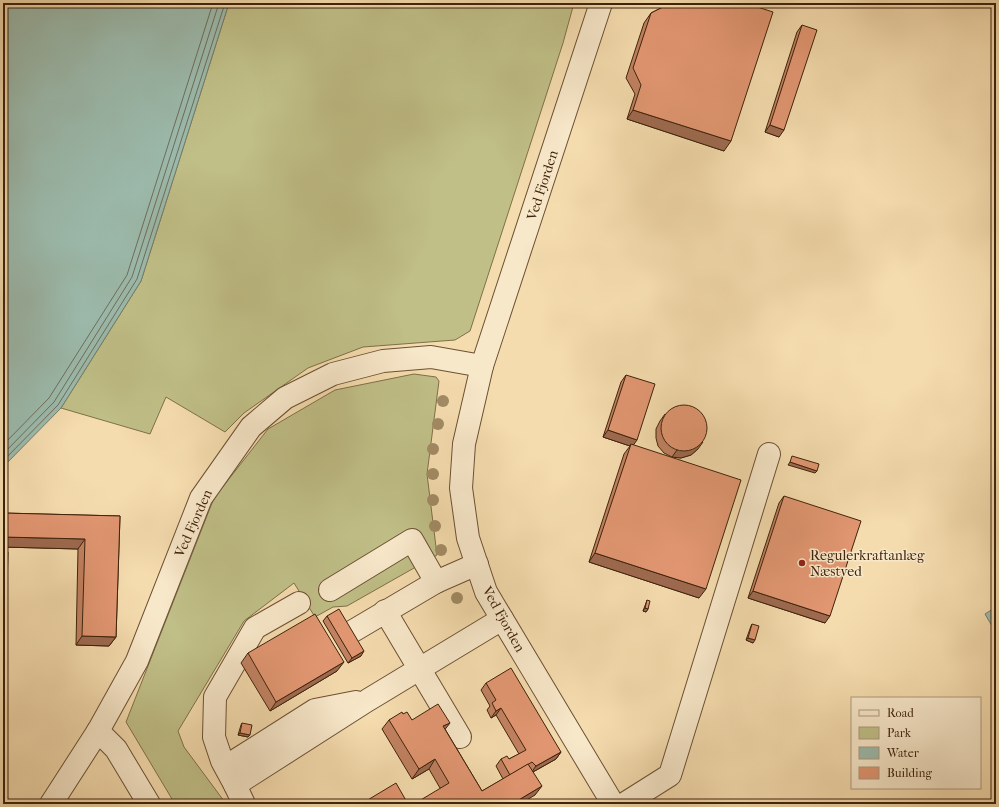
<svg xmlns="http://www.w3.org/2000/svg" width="999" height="807" font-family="'IM FELL French Canon',serif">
  <rect width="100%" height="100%" fill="#f5dcae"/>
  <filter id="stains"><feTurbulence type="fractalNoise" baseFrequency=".005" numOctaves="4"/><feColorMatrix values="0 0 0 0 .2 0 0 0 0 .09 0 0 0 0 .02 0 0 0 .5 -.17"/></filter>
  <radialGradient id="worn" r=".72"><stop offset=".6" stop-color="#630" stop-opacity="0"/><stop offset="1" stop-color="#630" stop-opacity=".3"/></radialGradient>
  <!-- green -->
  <g fill="#c0bf87" stroke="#7f7049">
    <path d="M 229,3 L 574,3 L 563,43 L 470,331 L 455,340 L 363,347 L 308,368 L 244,413 L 225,432 L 166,397 L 150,434 L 61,408 L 141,281 Z"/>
    <path d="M 414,374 L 436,377 L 439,381 L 427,474 L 437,555 L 347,606 L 333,607 L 315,617 L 294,583 L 244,621 L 178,731 L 184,747 L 224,801 L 223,804 L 175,804 L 126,722 L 214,498 L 268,429 L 335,390 Z"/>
  </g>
  <!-- water -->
  <g fill="#9cbbad" stroke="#767e6c">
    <path d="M 3,3 L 229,3 L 141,281 L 61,408 L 3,467 Z"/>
    <path d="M 996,607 L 996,633 L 985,614 Z"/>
  </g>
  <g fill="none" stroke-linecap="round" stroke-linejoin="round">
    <!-- shore -->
    <g stroke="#6d6e5c" stroke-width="1">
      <path d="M 3,445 L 49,398 L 127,275 L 213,3"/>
      <path d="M 3,454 L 54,402 L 132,277 L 219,3"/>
      <path d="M 3,461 L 58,405 L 137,279 L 225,3"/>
    </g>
    <defs>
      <g id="minor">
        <path d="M 601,3 L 482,366 L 464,444 L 461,488 L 468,538 L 486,592 L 613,804"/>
        <path d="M 330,590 L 412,540 L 436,582"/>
        <path d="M 299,603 L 255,628 L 215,697 L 214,737 L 222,761 L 235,785 L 368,700 L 502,619"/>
        <path d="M 385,611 L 460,737"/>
        <path d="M 353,631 L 436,582 L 477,564"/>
        <path d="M 98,731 L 116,749 L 149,804"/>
        <path d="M 51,804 L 98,731 L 137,661 L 201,498 L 251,427 L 285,398 L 333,374 L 383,361 L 431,357 L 482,366"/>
        <path d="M 244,804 L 235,785 L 233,762 L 315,710 L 356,702"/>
        <path d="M 624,804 L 670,775 L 769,454"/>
      </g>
    </defs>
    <!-- minor casing -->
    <use href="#minor" stroke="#6c5034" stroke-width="24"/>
    <!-- minor -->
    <use href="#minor" stroke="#f8e8ca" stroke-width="22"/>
  </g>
  <!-- trees -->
  <g fill="#a28b65">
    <circle cx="443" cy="401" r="6"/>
    <circle cx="438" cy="424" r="6"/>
    <circle cx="433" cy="449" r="6"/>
    <circle cx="433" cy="474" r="6"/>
    <circle cx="433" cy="500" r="6"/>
    <circle cx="435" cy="526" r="6"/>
    <circle cx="441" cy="550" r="6"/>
    <circle cx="457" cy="598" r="6"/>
  </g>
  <!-- wall -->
  <g fill="#c28262" stroke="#3e220b">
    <path d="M 664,3 L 745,3 L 749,4 L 749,3 L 775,3 L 752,5 L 724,151 L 627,119 L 635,94 L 626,78 L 644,23 L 651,13 L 663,7 Z"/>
    <path d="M 802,25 L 779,137 L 765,132 L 797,32 Z"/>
    <path d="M 626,375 L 633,445 L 699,598 L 589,562 L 624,454 L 630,446 L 603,437 L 621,382 Z"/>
    <path d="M 665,414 L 698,449 L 691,455 L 681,458 L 672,457 L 664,453 L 658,446 L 656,438 L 656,429 L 660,421 Z"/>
    <path d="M 784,496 L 825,623 L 748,598 L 779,503 Z"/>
    <path d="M 3,513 L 120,516 L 116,637 L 109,646 L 76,645 L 78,549 L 3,547 Z"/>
    <path d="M 647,600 L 648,609 L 646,612 L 643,611 L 646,603 Z"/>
    <path d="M 327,616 L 361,656 L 348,663 L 323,621 Z"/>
    <path d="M 752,624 L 753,643 L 746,640 L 751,626 Z"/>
    <path d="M 248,653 L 337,671 L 270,711 L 241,663 Z"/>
    <path d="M 486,683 L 561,752 L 556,759 L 533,772 L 535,795 L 440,788 L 429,769 L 412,779 L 382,729 L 389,720 L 403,714 L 412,720 L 445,729 L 482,791 L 503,779 L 496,766 L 501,759 L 509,759 L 519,754 L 496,715 L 491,718 L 487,710 L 490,706 L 481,690 Z"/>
    <path d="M 242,723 L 248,737 L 238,735 L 241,725 Z"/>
  </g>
  <!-- shaded-wall -->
  <g fill="#9e6a50" stroke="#3e220b">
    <path d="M 751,3 L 775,3 L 749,6 Z"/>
    <path d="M 633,110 L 731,141 L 724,151 L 627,119 Z"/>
    <path d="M 770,125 L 784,130 L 779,137 L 765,132 Z"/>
    <path d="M 608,430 L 637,440 L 632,447 L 631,444 L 630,446 L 603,437 Z"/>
    <path d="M 703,442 L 698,449 L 691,455 L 681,458 L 672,457 L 677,450 Z"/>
    <path d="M 790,462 L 817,471 L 815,473 L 788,465 Z"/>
    <path d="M 3,537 L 85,539 L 78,549 L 3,547 Z"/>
    <path d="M 595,553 L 706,589 L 699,598 L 589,562 Z"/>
    <path d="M 753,591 L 830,616 L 825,623 L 748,598 Z"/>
    <path d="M 645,608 L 648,609 L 646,612 L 643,611 Z"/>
    <path d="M 3,621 L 6,621 L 3,626 Z"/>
    <path d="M 82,636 L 116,637 L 109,646 L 76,645 Z"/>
    <path d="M 748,638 L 755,640 L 753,643 L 746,640 Z"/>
    <path d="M 364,651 L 361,656 L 348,663 L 352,658 Z"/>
    <path d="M 344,662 L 337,671 L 270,711 L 276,702 Z"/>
    <path d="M 501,708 L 496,715 L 491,718 L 496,711 Z"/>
    <path d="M 450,723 L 443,732 L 443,726 Z"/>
    <path d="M 240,733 L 250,735 L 248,737 L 238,735 Z"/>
    <path d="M 561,752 L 556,759 L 531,773 L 536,766 Z"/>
    <path d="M 435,759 L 429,769 L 412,779 L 419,769 Z"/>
    <path d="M 542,786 L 535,795 L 520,804 L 512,804 Z"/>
  </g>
  <!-- building -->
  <g fill="#e29772" stroke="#3e220b">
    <path d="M 668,3 L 745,3 L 773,12 L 731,141 L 633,110 L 641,85 L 633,68 L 651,13 L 667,5 Z"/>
    <path d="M 802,25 L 817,30 L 784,130 L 770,125 Z"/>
    <path d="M 626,375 L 655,384 L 637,440 L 608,430 Z"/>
    <circle cx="684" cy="428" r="23"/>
    <path d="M 631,444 L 741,480 L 706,589 L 595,553 Z"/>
    <path d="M 792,456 L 819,464 L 817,471 L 790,462 Z"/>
    <path d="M 784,496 L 861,521 L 830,616 L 753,591 Z"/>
    <path d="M 3,513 L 120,516 L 116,637 L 82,636 L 85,539 L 3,537 Z"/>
    <path d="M 3,552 L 8,552 L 6,621 L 3,621 Z"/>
    <path d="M 647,600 L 650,601 L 648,609 L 645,608 Z"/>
    <path d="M 339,609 L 364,651 L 352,658 L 327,616 Z"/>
    <path d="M 315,614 L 344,662 L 276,702 L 248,653 Z"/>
    <path d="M 752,624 L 759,626 L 755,640 L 748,638 Z"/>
    <path d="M 511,668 L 561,752 L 536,766 L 532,762 L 510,775 L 501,759 L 507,756 L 509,759 L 526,750 L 501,708 L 496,711 L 492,703 L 496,700 L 486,683 Z"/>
    <path d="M 438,704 L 450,723 L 443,726 L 482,791 L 528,764 L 542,786 L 512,804 L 414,804 L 449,783 L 435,759 L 419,769 L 389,720 L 402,712 L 403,714 L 407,712 L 412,720 Z"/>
    <path d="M 242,723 L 252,725 L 250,735 L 240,733 Z"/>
    <path d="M 396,783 L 408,804 L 361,804 Z"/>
  </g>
  <!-- markers -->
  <circle fill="#8f2418" stroke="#f8e8ca" stroke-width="1.5" cx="802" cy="563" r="4"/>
  <g text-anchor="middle" stroke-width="3" stroke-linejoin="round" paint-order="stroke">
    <!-- street labels -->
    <g font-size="14" fill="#3e220b" stroke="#f8e8ca">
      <text transform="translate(542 185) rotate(-72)" y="5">Ved Fjorden</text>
      <text transform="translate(193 523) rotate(-66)" y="5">Ved Fjorden</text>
      <text transform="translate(504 619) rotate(61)" y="5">Ved Fjorden</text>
    </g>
    <!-- poi labels -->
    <g font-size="14" fill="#3e220b" stroke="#f8e8ca" text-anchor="start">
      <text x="810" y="560">Regulerkraftanlæg<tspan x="810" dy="16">Næstved</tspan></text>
    </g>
  </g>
  <!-- margin -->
  <rect width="999" height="807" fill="none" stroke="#f5dcae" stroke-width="16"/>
  <rect x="4" y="4" width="991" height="799" fill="none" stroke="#3e220b" stroke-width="2"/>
  <rect x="8" y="8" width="983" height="791" fill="none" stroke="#3e220b"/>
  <!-- legend -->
  <rect x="851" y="697" width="130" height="92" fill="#f8e8ca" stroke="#ae997e"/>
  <rect x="859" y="710" width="20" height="6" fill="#f8e8ca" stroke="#ae997e"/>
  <text x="887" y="717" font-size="12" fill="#3e220b">Road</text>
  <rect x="859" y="727" width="20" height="12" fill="#c0bf87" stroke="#ae997e"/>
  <text x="887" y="737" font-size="12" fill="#3e220b">Park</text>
  <rect x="859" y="747" width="20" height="12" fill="#9cbbad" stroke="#ae997e"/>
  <text x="887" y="757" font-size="12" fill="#3e220b">Water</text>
  <rect x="859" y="767" width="20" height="12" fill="#e29772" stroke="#ae997e"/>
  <text x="887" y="777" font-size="12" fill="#3e220b">Building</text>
  <rect width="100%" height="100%" filter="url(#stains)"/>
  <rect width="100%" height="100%" fill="url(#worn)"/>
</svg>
